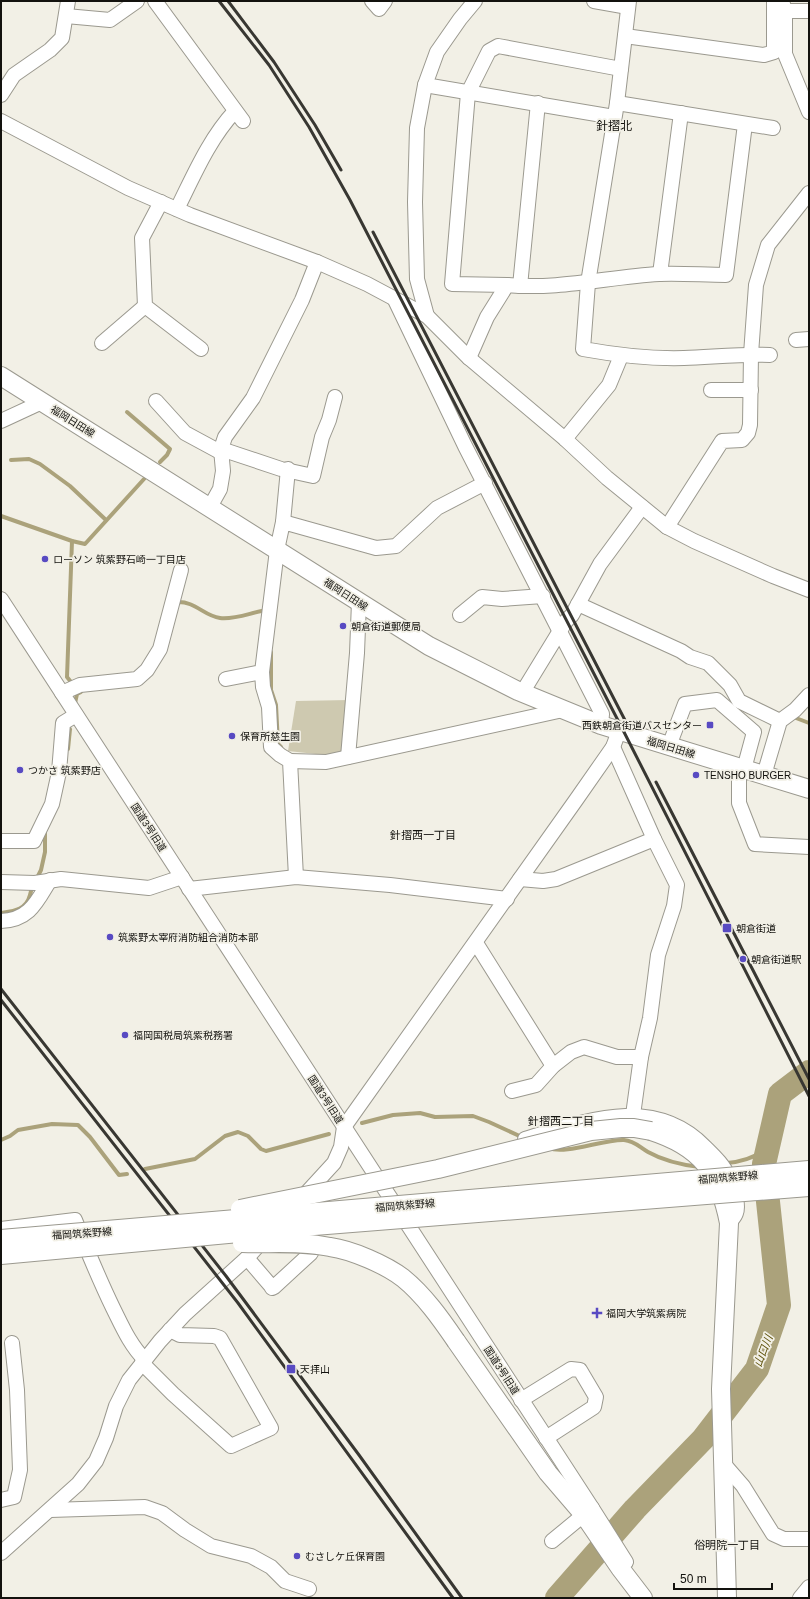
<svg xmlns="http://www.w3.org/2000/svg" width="810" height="1599" font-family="Arial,'Noto Sans JP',sans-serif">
  <rect width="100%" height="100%" fill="#f2f0e6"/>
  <!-- green -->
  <path fill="#cec9b0" d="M 349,700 L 344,751 L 325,755 L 288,751 L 296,701 Z"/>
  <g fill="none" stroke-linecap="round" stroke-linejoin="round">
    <!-- stream -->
    <g stroke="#aba27b" stroke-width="4">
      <path d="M 127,412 L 170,449 L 167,455 L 160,462"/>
      <path d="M 11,460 L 29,459 L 40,464 L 70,486 L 106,520"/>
      <path d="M 1,516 L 72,541 L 85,544 L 144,479"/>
      <path d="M 177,604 L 177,602 C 195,601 204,616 220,618 C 235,620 252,612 267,610"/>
      <path d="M 271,652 L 271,690 L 276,705 L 278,744 L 281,747"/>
      <path d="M 71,682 L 67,677 L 72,541"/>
      <path d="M 75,703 L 77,694 L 81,692"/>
      <path d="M 796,718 L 809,723"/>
      <path d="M 68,749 L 70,729"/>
      <path d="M 36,880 L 41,870 L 45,852 L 45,830"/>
      <path d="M 1,913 C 14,911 26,910 30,895 C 31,892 31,889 33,885"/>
      <path d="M 362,1123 L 393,1115 L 420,1113 L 435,1117 L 473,1116 L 489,1122 L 524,1138"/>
      <path d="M 1,1140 L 10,1136 L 18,1130 L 52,1124 L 78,1125 L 90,1137 L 119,1175 L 127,1174"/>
      <path d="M 549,1148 C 565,1155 604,1139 624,1140 C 635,1141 639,1147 648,1152 C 664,1161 682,1165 700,1167"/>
      <path d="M 727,1163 C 742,1162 754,1158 767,1149"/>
      <path d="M 145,1169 L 195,1159 L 225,1136 L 238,1132 L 248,1136 L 261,1149 L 266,1151 L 329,1134"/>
    </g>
    <!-- river -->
    <path stroke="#aba27b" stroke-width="24" d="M 557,1598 L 635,1509 L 703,1439 L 757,1369 L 779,1305 L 764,1164 L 780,1094 L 809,1072"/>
    <defs>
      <g id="minor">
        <path d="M 155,1 L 243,121"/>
        <path d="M 372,1 L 379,9 L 385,1"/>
        <path d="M 594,1 L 628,7"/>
        <path d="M 629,1 L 617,103 L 588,283 L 583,349 C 616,355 650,359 684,358 C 713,357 741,354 770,355"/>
        <path d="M 782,1 L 785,11 L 785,54 L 809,112"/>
        <path d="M 785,11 L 809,11"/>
        <path d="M 66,16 L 110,20 L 137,1"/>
        <path d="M 625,36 L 764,55 L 774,52 L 774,1"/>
        <path d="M 425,85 L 614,117"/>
        <path d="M 1,95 L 14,75 L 50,50 L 62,38 L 68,1"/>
        <path d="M 617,103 L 773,128"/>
        <path d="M 1,121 L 128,188 L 190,215 L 317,262 L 367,284 L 427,316 L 469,358 L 565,439 L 607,478 L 667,527 L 694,541 L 773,576 L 809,590"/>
        <path d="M 161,202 L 142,238 L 145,306 L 201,349"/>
        <path d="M 177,209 C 194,175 209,139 235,111"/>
        <path d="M 660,274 L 681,113"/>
        <path d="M 507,285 L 452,284 L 468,93 L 489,51 L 498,46 L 621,69"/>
        <path d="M 520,286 L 538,103"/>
        <path d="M 395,300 L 465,446 L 602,714 L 601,725"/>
        <path d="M 427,316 L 417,279 L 415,202 L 417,128 L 425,85 L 437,52 L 460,19 L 475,1"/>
        <path d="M 796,340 L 809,339"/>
        <path d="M 102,343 L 145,306"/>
        <path d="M 469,358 L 487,317 L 507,285 C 558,290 608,277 659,274 C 681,273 704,275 726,275 L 745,124"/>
        <path d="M 711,390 L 751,390"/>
        <path d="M 156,401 L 185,433 L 222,453"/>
        <path d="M 1,421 L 42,402"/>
        <path d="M 565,439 L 609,385 L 621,356"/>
        <path d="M 221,449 L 281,469 L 313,476 L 322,437 L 329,420 L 335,397"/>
        <path d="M 210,507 L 220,489 L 223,471 L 221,449 L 225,437 L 253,398 L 302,300 L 317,262"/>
        <path d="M 283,522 L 288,469"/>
        <path d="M 667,527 L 722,441 L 742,440 L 748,433 L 750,425 L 751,354 L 756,285 L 768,245 L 809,193"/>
        <path d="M 1,599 L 592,1508 L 626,1562"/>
        <path d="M 578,604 L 681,651 L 690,657 L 708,663 L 730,685 L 739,701 L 780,721"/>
        <path d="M 460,615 L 482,597 L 502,599 L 543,596"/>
        <path d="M 226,679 L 262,672"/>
        <path d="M 62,693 L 80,685 L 137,679 L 147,670 L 160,649 L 181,570"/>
        <path d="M 522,693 L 566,621 L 572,615 L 600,564 L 642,507"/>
        <path d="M 669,746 L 685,704 L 717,700 L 754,732 L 744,769"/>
        <path d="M 613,747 L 654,839 L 677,885 L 674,906 L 658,955 L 650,1018 L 641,1057 L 633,1115"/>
        <path d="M 348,757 L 357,653 L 359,602"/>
        <path d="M 290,761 L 326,762 L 563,710"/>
        <path d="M 739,768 L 739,803 L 755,844 L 809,847"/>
        <path d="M 764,775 L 780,721 L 795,710 L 809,695"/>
        <path d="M 1,841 L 34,841 L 52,804 L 59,772 L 63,723 L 76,715"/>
        <path d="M 296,877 L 290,761 L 280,755 L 271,747 L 269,707 L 263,687 L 262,672 L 277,550 L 283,522 L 376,548 L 396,546 L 437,508 L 485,483"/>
        <path d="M 520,879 L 543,881 L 556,879 L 654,839"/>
        <path d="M 1,882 L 35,883 L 61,879 L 149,888 L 182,877"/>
        <path d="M 189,889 L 296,877 L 390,885 L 507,899"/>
        <path d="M 1,921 C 30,920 37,901 50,880"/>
        <path d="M 476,943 L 553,1066"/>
        <path d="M 512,1091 L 536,1085 L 553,1066 L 571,1052 L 584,1047 L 617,1057 L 641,1057"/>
        <path d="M 525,1139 C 585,1121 654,1094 705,1147 C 713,1155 724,1165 728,1176 C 731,1186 740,1202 736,1213 C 735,1217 731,1220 729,1223"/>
        <path d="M 301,1199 L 334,1163 L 341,1147 L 344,1127 L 576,800 L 613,747 L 619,731"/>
        <path d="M 1,1229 L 75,1220 C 87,1250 99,1279 113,1308 C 122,1326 130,1345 145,1360"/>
        <path d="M 247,1258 L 271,1286 L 272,1288 L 274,1287 L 311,1253 L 312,1235"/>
        <path d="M 142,1363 L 173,1394 L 231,1446 L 271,1428 L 220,1338 L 214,1336 L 180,1335 L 170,1330"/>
        <path d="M 521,1400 L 571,1369 L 580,1370 L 596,1397 L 594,1407 L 546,1438"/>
        <path d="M 723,1463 L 743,1486 L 773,1534 L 784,1539 L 809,1539"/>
        <path d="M 1,1500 L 14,1497 L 20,1470 L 17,1390 L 12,1343"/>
        <path d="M 50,1510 L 145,1507 L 162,1513 L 185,1530 L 211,1546 L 251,1556 L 271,1567 L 285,1581 L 309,1589"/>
        <path d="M 552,1541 L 592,1508"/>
        <path d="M 1,1553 L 78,1484 L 96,1461 L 106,1438 L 116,1406 L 129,1380 L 160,1341 L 185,1314 L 247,1258 L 265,1238"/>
        <path d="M 800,1598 L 809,1587"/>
      </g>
      <g id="major">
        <path d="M 1,376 L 429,646 L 518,691 L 601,725 L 809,789"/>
        <path d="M 651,1131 C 701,1147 719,1172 729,1223 L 721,1389 L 727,1598"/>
        <path d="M 456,1341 L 548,1473 L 584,1515 L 620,1568 L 643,1598"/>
      </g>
    </defs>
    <!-- minor casing -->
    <use href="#minor" stroke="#9b998f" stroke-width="16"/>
    <!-- major casing -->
    <use href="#major" stroke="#9b998f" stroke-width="20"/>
    <!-- minor -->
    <use href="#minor" stroke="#fff" stroke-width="14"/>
    <!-- major -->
    <use href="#major" stroke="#fff" stroke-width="18"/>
    <!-- rail -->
    <g stroke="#383732" stroke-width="3">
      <path d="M 219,1 L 269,65 L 309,127 L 350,200 L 625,734 L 809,1096"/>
      <path d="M 228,1 L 274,62 L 315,125 L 341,170"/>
      <path d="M 373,232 L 628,726"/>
      <path d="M 656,782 L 809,1079"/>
      <path d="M 1,989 L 226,1276 L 359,1455 L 462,1598"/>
      <path d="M 1,1000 L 238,1303 L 453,1598"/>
    </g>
    <defs>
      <g id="major-bridge">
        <path d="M 240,1209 L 438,1169 L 591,1131 L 621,1128 L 634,1128 L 651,1131"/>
        <path d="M 1,1239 L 809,1170"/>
        <path d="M 242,1243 C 271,1244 302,1241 330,1247 C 352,1250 386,1265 403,1278 C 424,1295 441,1319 456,1341"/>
        <path d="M 1,1255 L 314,1226 L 809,1187"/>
      </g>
    </defs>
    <!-- major-bridge casing -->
    <use href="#major-bridge" stroke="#9b998f" stroke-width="20" stroke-linecap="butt"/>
    <!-- major-bridge -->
    <use href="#major-bridge" stroke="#fff" stroke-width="18"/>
  </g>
  <!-- markers -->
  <g fill="#584ac2" stroke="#f2f0e6" stroke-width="1.5">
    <circle cx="45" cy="559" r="4"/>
    <circle cx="343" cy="626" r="4"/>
    <rect x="706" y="721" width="8" height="8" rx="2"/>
    <circle cx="232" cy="736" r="4"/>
    <circle cx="20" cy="770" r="4"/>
    <circle cx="696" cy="775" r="4"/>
    <rect x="722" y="923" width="10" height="10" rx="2"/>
    <circle cx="110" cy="937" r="4"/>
    <circle cx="743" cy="959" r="4"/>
    <circle cx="125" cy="1035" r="4"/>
    <path d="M595 1307h4v4h4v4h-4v4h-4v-4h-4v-4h4z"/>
    <rect x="286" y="1364" width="10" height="10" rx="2"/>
    <circle cx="297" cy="1556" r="4"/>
  </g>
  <g text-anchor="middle" stroke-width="3.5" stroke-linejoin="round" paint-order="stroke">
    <!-- street labels -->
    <g font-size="10" fill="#13120e" stroke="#f2f0e6">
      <text transform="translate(73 421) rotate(32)" y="4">福岡日田線</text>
      <text transform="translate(346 594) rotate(33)" y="4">福岡日田線</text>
      <text transform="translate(671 747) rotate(17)" y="4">福岡日田線</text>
      <text transform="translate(149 827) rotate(57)" y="4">国道3号旧道</text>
      <text transform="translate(326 1099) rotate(57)" y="4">国道3号旧道</text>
      <text transform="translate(728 1177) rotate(-5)" y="4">福岡筑紫野線</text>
      <text transform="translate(405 1205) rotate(-5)" y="4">福岡筑紫野線</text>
      <text transform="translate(82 1233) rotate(-4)" y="4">福岡筑紫野線</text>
      <text transform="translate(502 1370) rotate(57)" y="4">国道3号旧道</text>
    </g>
    <!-- poi labels -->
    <g font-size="10" fill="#13120e" stroke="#f2f0e6" text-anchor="start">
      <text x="53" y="563">ローソン 筑紫野石崎一丁目店</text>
      <text x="351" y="630">朝倉街道郵便局</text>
      <text x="702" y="729" text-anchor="end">西鉄朝倉街道バスセンター</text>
      <text x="240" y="740">保育所慈生園</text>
      <text x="28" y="774">つかさ 筑紫野店</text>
      <text x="704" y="779">TENSHO BURGER</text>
      <text x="736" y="932">朝倉街道</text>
      <text x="118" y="941">筑紫野太宰府消防組合消防本部</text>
      <text x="751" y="963">朝倉街道駅</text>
      <text x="133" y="1039">福岡国税局筑紫税務署</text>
      <text x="606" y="1317">福岡大学筑紫病院</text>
      <text x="300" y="1373">天拝山</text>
      <text x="305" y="1560">むさしケ丘保育園</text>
    </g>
    <!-- neighbourhood labels -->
    <g font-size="11" fill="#13120e" stroke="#f2f0e6">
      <text x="423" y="839">針摺西一丁目</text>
      <text x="561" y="1125">針摺西二丁目</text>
      <text x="727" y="1549">俗明院一丁目</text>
    </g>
    <!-- water labels -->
    <g font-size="11" font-style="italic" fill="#5e510a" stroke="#f2f0e6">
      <text transform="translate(763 1351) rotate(-69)" y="4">山口川</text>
    </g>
    <!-- quarter labels -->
    <g font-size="12" fill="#13120e" stroke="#f2f0e6">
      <text x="614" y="130">針摺北</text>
    </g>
  </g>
  <!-- border -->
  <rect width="810" height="1599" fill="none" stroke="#13120e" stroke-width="4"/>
  <!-- scale -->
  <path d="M674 1583v6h98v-6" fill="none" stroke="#13120e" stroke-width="2"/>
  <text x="680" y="1583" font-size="12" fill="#13120e" stroke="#f2f0e6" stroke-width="3" paint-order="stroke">50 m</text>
</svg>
